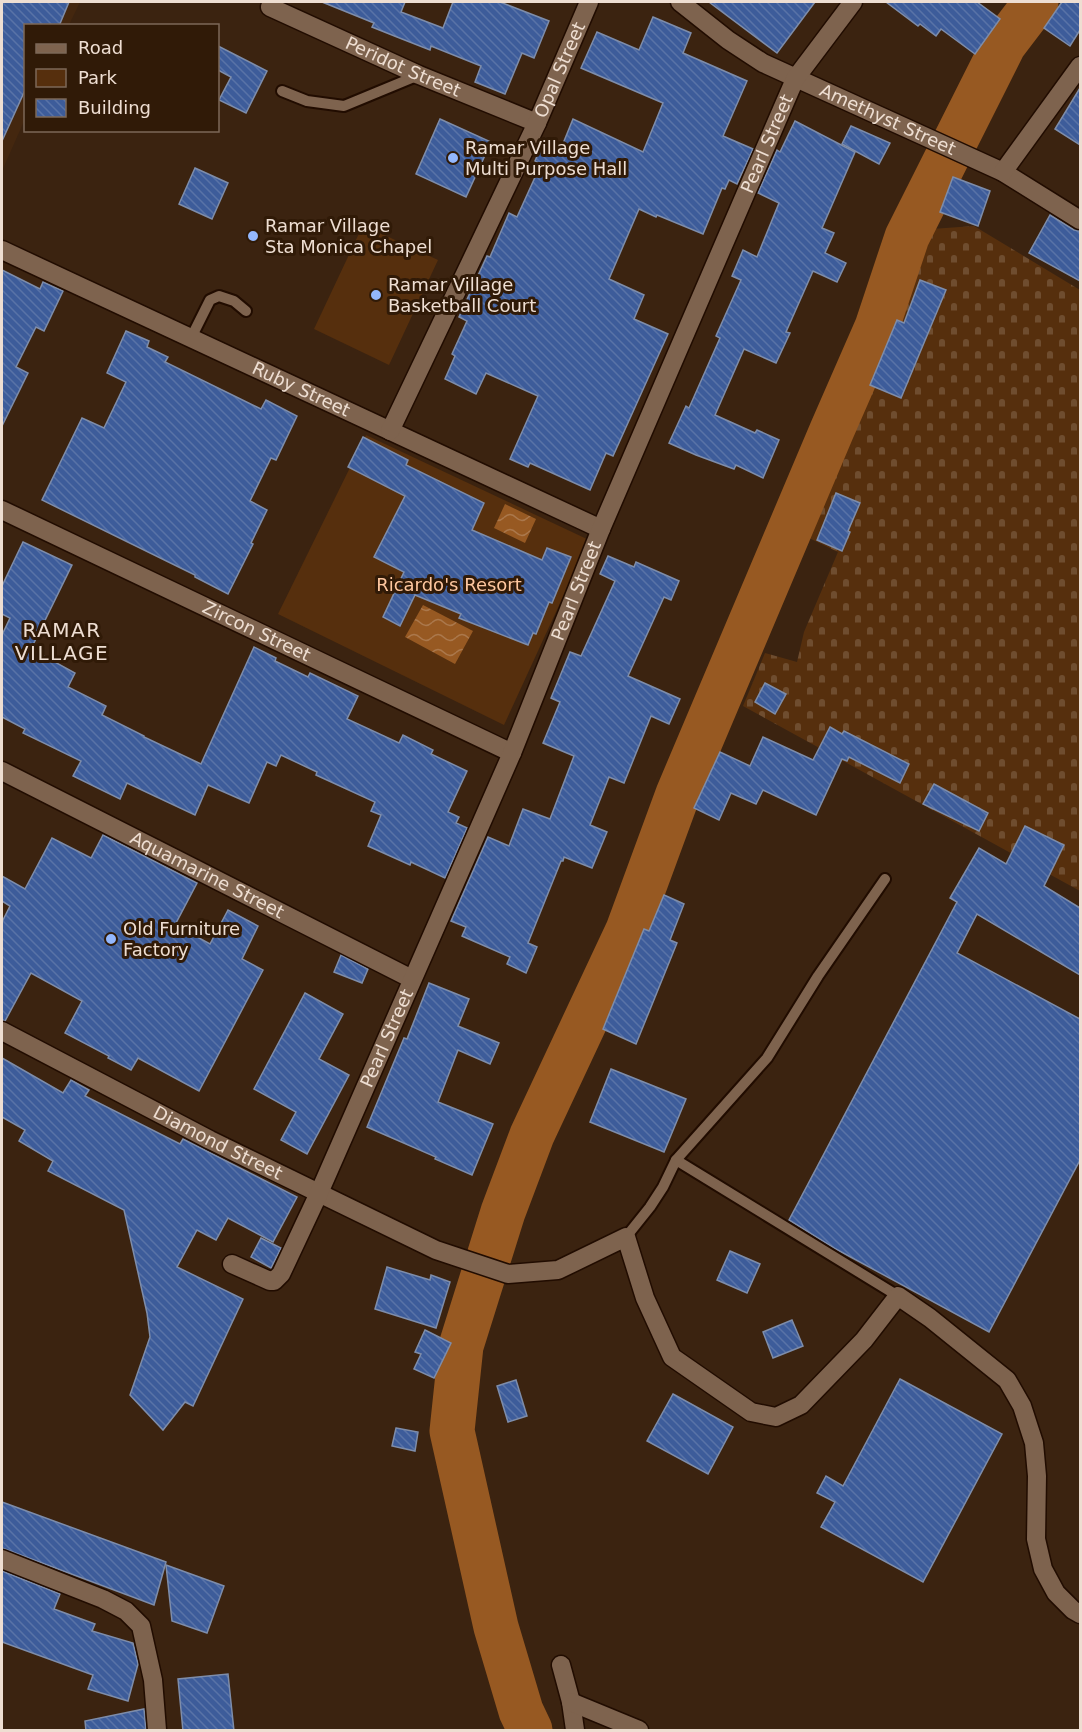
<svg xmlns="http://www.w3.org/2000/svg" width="1082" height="1732" font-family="'DejaVu Sans',sans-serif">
  <defs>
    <pattern id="cemetery-stones" width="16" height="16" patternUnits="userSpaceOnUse" patternTransform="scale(1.5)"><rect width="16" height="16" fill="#562f0d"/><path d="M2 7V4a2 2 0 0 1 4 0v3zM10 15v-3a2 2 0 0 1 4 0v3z" fill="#6f4d2f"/></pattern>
    <pattern id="water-waves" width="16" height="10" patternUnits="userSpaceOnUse" patternTransform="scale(1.5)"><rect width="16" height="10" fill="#975922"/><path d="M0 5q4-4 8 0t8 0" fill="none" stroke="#ab784c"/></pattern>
    <pattern id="building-back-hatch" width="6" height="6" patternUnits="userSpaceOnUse" patternTransform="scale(1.5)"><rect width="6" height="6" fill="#3d5c9a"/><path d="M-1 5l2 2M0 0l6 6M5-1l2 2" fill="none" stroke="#5973a7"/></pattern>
  </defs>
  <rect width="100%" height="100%" fill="#3b2310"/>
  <!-- built -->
  <path fill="#44270f" d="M 2,2 L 80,2 L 69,25 L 26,26 L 25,119 L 2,171 Z"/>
  <!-- cemetery -->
  <path fill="url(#cemetery-stones)" d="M 974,226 L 1080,290 L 1080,891 L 743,706 L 765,653 L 797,662 L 804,632 L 838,552 L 809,538 L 918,230 Z"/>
  <!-- green -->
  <g fill="#562f0d">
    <path d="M 363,225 L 438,260 L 389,365 L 314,329 Z"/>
    <path d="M 366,435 L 589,540 L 504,725 L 278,614 Z"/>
  </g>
  <!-- water -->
  <g fill="url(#water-waves)">
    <path d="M 505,504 L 536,519 L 525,543 L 494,528 Z"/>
    <path d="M 423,605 L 473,631 L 455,664 L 405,637 Z"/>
  </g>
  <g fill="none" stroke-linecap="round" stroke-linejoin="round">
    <!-- river -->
    <path stroke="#975922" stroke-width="45" d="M 530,1730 L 521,1711 L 496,1627 L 452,1431 L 461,1346 L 503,1212 L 532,1135 L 628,930 L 678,794 L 832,430 L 877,327 L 907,237 L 1004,44 L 1036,2"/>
  </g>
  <!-- building -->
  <g fill="url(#building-back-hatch)" stroke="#7e8daa" stroke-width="1.5">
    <path d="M 2,2 L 69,2 L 59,26 L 26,26 L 26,88 L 2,141 Z"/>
    <path d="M 322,2 L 405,2 L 401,12 L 443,28 L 453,2 L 500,2 L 549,21 L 534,58 L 522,53 L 505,94 L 475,82 L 481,66 L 431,46 L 430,50 L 397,37 L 372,27 L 374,23 Z"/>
    <path d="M 709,2 L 815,2 L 777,53 Z"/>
    <path d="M 886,2 L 977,2 L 1000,19 L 975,54 L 941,29 L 936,36 L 920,24 L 918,26 Z"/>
    <path d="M 1062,2 L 1080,2 L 1080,30 L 1070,46 L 1044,28 Z"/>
    <path d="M 653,17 L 691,33 L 683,53 L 747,81 L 723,136 L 753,149 L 737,184 L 729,180 L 725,189 L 722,188 L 703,234 L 657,215 L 656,217 L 639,209 L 609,279 L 644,295 L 634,319 L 668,334 L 613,456 L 606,453 L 590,490 L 530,463 L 528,467 L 510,459 L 538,396 L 486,373 L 476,394 L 445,379 L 455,356 L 452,354 L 467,321 L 459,317 L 487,256 L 490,257 L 509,213 L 517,217 L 541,164 L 535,161 L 545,138 L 562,146 L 573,119 L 643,152 L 663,103 L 581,68 L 597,32 L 639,50 Z"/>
    <path d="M 218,46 L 267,71 L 246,113 L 219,100 L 231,77 L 218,70 Z"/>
    <path d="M 1080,88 L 1080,145 L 1055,129 Z"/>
    <path d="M 440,119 L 491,142 L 466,197 L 416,174 Z"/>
    <path d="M 795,121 L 855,152 L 822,228 L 834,233 L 825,253 L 846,263 L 837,282 L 813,271 L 786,332 L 790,333 L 776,363 L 744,349 L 715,415 L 755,433 L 757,430 L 779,440 L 763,478 L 736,465 L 734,469 L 696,455 L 669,443 L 686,406 L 689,408 L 720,338 L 716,336 L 741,280 L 732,276 L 743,250 L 757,257 L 779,203 L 758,193 L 777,150 L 780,152 Z"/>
    <path d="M 851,126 L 890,143 L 879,164 L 842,144 Z"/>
    <path d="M 195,168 L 228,183 L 212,219 L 179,204 Z"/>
    <path d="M 953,177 L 990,191 L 978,226 L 940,212 Z"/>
    <path d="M 1050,215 L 1074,230 L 1080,231 L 1080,281 L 1029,253 Z"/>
    <path d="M 2,270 L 40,289 L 43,282 L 63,291 L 44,331 L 36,327 L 16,367 L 28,373 L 2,426 Z"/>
    <path d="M 920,280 L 946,290 L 901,398 L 870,385 L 897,320 L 904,323 Z"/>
    <path d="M 126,331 L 149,341 L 147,347 L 168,357 L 165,362 L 261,409 L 266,400 L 297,416 L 276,460 L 271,458 L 250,501 L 267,510 L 251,543 L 253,544 L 228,594 L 195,577 L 195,575 L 42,500 L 82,418 L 104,428 L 126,382 L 107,373 Z"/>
    <path d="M 363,437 L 408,460 L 406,465 L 484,503 L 472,530 L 542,560 L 547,548 L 571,557 L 552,603 L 549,602 L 536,634 L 533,633 L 528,645 L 459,618 L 461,614 L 415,595 L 400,626 L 383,617 L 404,572 L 374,557 L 405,496 L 348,467 Z"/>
    <path d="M 836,493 L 860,503 L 848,531 L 850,532 L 842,551 L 817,540 Z"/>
    <path d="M 23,542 L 72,565 L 31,649 L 75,673 L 68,687 L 106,706 L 102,715 L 144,736 L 144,737 L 201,764 L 254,647 L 276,658 L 275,661 L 308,677 L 310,673 L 358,696 L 347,719 L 399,743 L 403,735 L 433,750 L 431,754 L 467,771 L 448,812 L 459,817 L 456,823 L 467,828 L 445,878 L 411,862 L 410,865 L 368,846 L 381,815 L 371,811 L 375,802 L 316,775 L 317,772 L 281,755 L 276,766 L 267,762 L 249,803 L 208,785 L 195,815 L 127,783 L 120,799 L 73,776 L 81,761 L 23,733 L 25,729 L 2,717 L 2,635 L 10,618 L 2,614 L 2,586 Z"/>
    <path d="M 608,556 L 634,567 L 636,562 L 679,581 L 671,600 L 664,597 L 628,676 L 680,699 L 669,724 L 651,716 L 624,783 L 609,777 L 590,825 L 607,832 L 592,868 L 564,857 L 563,861 L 561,861 L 528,943 L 537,947 L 526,973 L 507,964 L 510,957 L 462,936 L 466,927 L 451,921 L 488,837 L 509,846 L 523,809 L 550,819 L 574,756 L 543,743 L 560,702 L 551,698 L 570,652 L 581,656 L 615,581 L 600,574 Z"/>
    <path d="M 765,683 L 786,694 L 775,714 L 755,702 Z"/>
    <path d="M 830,727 L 842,734 L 844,731 L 909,764 L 900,783 L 849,757 L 847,761 L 842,759 L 816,815 L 763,790 L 756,804 L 731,793 L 719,820 L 694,808 L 720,752 L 750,766 L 763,737 L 813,760 Z"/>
    <path d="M 934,784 L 988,813 L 979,831 L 923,804 Z"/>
    <path d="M 1025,826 L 1064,845 L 1044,886 L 1080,908 L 1080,975 L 977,914 L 957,953 L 1080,1019 L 1080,1160 L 989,1332 L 834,1248 L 789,1220 L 957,902 L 950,898 L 979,848 L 1006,864 Z"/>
    <path d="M 103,835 L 197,883 L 175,925 L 210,944 L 228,910 L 258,926 L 242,959 L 263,970 L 199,1091 L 138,1058 L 131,1070 L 108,1058 L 109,1056 L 65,1033 L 82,1001 L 31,973 L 5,1021 L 2,1020 L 2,922 L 10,906 L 2,901 L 2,876 L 25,889 L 52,838 L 91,858 Z"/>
    <path d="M 664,895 L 684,904 L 670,940 L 677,943 L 636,1044 L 603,1029 L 644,929 L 649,931 Z"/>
    <path d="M 341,955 L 368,969 L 362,983 L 334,972 Z"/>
    <path d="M 429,983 L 469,999 L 458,1026 L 499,1043 L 490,1064 L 458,1050 L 438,1102 L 493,1124 L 472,1175 L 435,1159 L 436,1157 L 367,1127 L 404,1038 L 407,1039 Z"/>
    <path d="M 305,993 L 343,1014 L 319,1059 L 349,1075 L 307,1154 L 281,1140 L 296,1112 L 254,1089 Z"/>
    <path d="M 2,1058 L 63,1093 L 71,1080 L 89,1090 L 85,1096 L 180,1144 L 183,1139 L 297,1197 L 273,1242 L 228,1218 L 216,1240 L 197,1230 L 177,1267 L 243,1299 L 193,1406 L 185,1402 L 163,1430 L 130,1395 L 150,1337 L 147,1313 L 124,1210 L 48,1171 L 53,1161 L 19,1141 L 25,1130 L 2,1117 Z"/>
    <path d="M 611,1069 L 686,1099 L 664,1152 L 590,1122 Z"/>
    <path d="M 261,1238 L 281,1248 L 271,1268 L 251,1257 Z"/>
    <path d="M 730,1251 L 760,1264 L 747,1293 L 717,1280 Z"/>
    <path d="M 387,1267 L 430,1280 L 431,1275 L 450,1282 L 436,1328 L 375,1309 Z"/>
    <path d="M 792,1320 L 803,1346 L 773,1358 L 763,1332 Z"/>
    <path d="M 425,1330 L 451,1343 L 434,1378 L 414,1369 L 421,1354 L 415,1352 Z"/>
    <path d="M 900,1379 L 1002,1434 L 923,1582 L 821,1527 L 835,1502 L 817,1493 L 826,1476 L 843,1486 Z"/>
    <path d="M 516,1380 L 527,1416 L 508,1422 L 497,1386 Z"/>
    <path d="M 673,1394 L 733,1427 L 708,1474 L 647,1441 Z"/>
    <path d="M 396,1428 L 418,1432 L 415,1451 L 392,1446 Z"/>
    <path d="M 2,1502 L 166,1562 L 154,1605 L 2,1548 Z"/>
    <path d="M 166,1565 L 224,1586 L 207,1633 L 172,1621 Z"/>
    <path d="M 2,1571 L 60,1594 L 54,1609 L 95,1624 L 92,1631 L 133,1643 L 138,1664 L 128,1701 L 88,1689 L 93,1675 L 2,1642 Z"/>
    <path d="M 228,1674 L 234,1731 L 183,1731 L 178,1679 Z"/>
    <path d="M 144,1709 L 146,1731 L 86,1731 L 85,1721 Z"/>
  </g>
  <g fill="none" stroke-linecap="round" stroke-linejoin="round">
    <defs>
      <g id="lane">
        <path d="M 282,91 L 307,101 L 344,106 L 419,75"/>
        <path d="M 191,338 L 210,300 L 219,296 L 234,301 L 246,311"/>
        <path d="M 676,1160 L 898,1296"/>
        <path d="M 626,1237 L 650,1207 L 663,1187 L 676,1160 L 767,1058 L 818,976 L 885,879"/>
      </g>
      <g id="street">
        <path id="s1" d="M 680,2 L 728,40 L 763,63 L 1003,172 L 1080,220"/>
        <path id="s2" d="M 270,7 L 419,75 L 537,123"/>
        <path d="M 1003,172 L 1080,66"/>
        <path id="s3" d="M 2,250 L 601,529"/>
        <path id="s4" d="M 390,431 L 537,123 L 589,2"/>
        <path id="s5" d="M 2,510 L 512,753"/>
        <path id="s6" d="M 2,771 L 412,979"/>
        <path id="s7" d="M 2,1031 L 210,1140 L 436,1250 L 508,1274 L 558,1270 L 626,1237 L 645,1298 L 672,1357 L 751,1412 L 776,1417 L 801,1405 L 864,1340 L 898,1296 L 930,1318 L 1007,1380 L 1022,1406 L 1034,1443 L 1037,1476 L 1036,1539 L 1043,1569 L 1056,1593 L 1073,1610 L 1080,1614"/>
        <path id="s8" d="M 232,1264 L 270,1281 L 274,1281 L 281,1274 L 319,1193 L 512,753 L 601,529 L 795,79 L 853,2"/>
        <path d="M 2,1559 L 103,1599 L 126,1611 L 141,1626 L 153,1680 L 157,1730"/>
        <path d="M 561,1665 L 571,1702 L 575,1730"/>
        <path d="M 571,1702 L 639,1730"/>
      </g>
    </defs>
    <!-- lane casing -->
    <use href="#lane" stroke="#210c00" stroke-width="14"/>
    <!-- street casing -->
    <use href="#street" stroke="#210c00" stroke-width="21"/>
    <!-- lane -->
    <use href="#lane" stroke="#7e634e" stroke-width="10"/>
    <!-- street -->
    <use href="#street" stroke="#7e634e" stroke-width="18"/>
  </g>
  <!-- markers -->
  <g fill="#93b7fd" stroke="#301a07" stroke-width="2">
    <circle cx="453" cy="158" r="6"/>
    <circle cx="253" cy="236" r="6"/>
    <circle cx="376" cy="295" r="6"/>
    <circle cx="111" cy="939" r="6"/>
  </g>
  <g text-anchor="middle" stroke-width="6" stroke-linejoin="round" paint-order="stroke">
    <!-- street labels -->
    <g font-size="18" fill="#eeded2" stroke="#301a07">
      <text dy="6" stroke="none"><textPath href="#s2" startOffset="146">Peridot Street</textPath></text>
      <text dy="6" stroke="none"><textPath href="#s4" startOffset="399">Opal Street</textPath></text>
      <text dy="6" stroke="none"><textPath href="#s1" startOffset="240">Amethyst Street</textPath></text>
      <text dy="6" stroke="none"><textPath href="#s8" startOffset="1286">Pearl Street</textPath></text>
      <text dy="6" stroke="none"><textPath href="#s3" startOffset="330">Ruby Street</textPath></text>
      <text dy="6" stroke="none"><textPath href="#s8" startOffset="800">Pearl Street</textPath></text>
      <text dy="6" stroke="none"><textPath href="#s5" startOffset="282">Zircon Street</textPath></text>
      <text dy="6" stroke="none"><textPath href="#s6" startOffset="230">Aquamarine Street</textPath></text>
      <text dy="6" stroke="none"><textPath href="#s8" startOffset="314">Pearl Street</textPath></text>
      <text dy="6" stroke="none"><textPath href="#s7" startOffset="243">Diamond Street</textPath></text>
    </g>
    <!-- poi labels -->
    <g font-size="18" fill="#eeded2" stroke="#301a07" text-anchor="start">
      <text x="465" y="154">Ramar Village<tspan x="465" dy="21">Multi Purpose Hall</tspan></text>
      <text x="265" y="232">Ramar Village<tspan x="265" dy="21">Sta Monica Chapel</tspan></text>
      <text x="388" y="291">Ramar Village<tspan x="388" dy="21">Basketball Court</tspan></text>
      <text x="123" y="935">Old Furniture<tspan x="123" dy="21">Factory</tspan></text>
    </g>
    <!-- park labels -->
    <g font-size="18" fill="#fec79f" stroke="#301a07">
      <text x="449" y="591">Ricardo's Resort</text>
    </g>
    <!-- neighbourhood labels -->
    <g font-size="20" letter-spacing="1.5" fill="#eeded2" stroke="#301a07">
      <text x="62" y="637">RAMAR<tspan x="62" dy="23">VILLAGE</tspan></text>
    </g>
  </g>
  <!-- border -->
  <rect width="1082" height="1732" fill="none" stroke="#eeded2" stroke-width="6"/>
  <!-- legend -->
  <rect x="24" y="24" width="195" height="108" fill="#301a07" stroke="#7c6858" stroke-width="1.5"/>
  <rect x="36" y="44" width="30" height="9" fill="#7e634e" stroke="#7c6858" stroke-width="1.5"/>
  <text x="78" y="54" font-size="18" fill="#eeded2">Road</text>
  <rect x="36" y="69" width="30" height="18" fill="#562f0d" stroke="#7c6858" stroke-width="1.5"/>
  <text x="78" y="84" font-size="18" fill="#eeded2">Park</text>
  <rect x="36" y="99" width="30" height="18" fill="url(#building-back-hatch)" stroke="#7c6858" stroke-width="1.5"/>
  <text x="78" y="114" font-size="18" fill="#eeded2">Building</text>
</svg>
